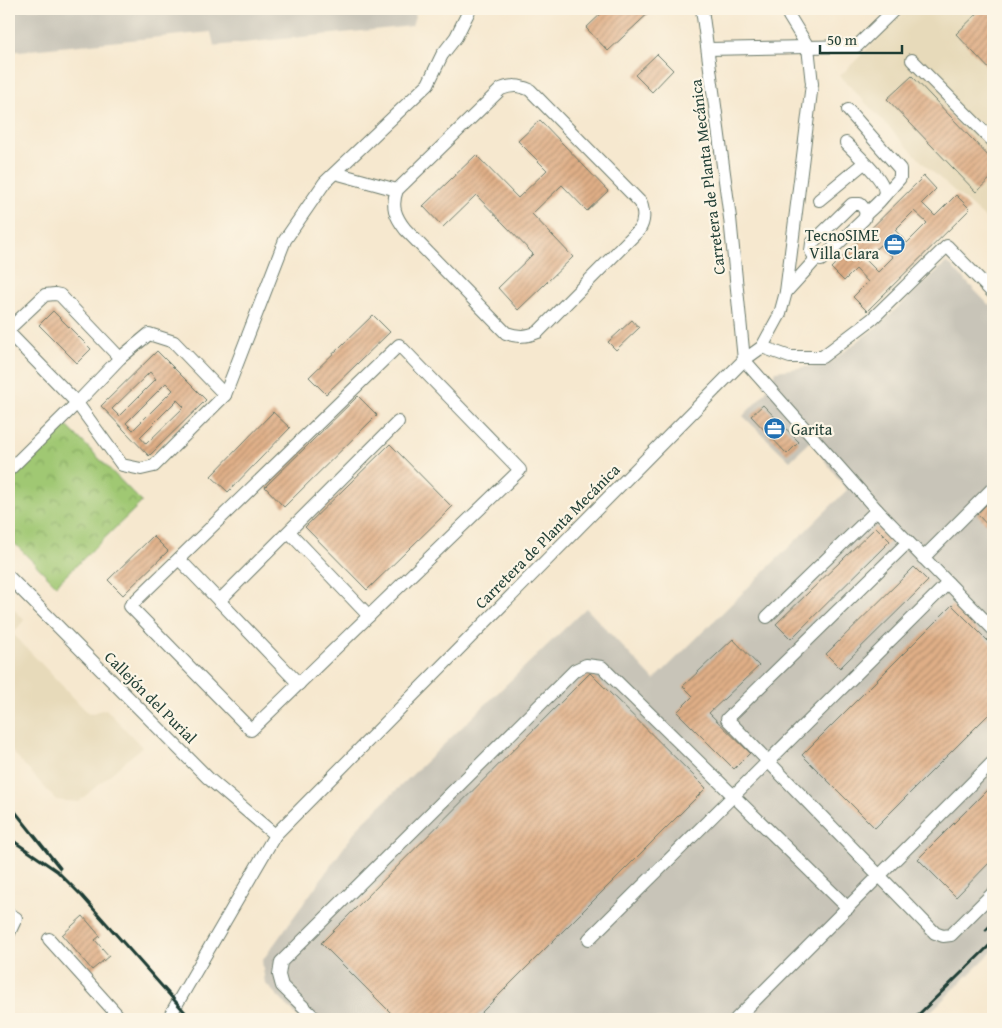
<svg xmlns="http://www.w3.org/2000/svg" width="1002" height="1028" font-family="'Gentium Book Plus',serif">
  <defs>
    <pattern id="park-crowns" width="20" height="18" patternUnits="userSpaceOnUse" patternTransform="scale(1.25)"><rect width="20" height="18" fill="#a0c873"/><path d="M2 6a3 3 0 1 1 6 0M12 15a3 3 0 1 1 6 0" fill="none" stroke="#82a45f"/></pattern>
    <pattern id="building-hatch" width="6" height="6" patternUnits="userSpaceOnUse" patternTransform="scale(1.25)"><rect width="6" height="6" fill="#e0af87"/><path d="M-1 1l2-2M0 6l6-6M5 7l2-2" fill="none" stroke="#b5906f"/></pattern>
  </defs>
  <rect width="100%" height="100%" fill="#fcf5e5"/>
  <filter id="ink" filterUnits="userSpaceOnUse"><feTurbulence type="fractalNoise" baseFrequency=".02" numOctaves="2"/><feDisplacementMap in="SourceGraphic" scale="10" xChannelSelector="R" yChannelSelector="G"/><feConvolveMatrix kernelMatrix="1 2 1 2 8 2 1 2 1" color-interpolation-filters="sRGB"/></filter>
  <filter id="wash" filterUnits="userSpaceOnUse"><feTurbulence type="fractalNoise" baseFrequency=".0096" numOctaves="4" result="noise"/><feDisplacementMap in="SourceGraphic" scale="20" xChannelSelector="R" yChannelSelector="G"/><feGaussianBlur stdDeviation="1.12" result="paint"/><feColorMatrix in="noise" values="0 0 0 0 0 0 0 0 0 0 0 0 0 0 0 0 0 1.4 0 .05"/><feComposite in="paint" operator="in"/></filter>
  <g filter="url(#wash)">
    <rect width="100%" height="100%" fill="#f6e8cf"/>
    <!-- built -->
    <g fill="#e7daba">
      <path d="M 908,9 L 988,9 L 993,14 L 993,209 L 985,218 L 927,167 L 840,76 Z"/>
      <path d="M 9,604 L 24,620 L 13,634 L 89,714 L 106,709 L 142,747 L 78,802 L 56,800 L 9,748 Z"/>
    </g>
    <!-- industrial -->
    <g fill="#c8c4b8">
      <path d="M 9,9 L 417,9 L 412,26 L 214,46 L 211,32 L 9,52 Z"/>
      <path d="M 947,262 L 989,305 L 993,301 L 993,951 L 923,1019 L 300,1019 L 265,983 L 262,961 L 360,825 L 586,608 L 654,680 L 847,490 L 810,441 L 790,461 L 743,416 L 765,393 L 776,371 L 828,364 L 879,325 Z"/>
    </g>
    <!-- park -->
    <path fill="url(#park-crowns)" stroke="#608254" d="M 65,424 L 142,502 L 56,585 L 9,538 L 9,480 Z"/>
    <g id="blocks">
      <!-- building -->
      <g fill="url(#building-hatch)" fill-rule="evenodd">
        <path d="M 606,9 L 653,9 L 608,51 L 586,28 Z"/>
        <path d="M 982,9 L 985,9 L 993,17 L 993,73 L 956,34 Z"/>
        <path d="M 657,54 L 673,70 L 652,92 L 635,75 Z"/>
        <path d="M 912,76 L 993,161 L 993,176 L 976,192 L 887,99 Z"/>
        <path d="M 540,120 L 608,191 L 587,211 L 562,185 L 532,214 L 573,257 L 518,310 L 498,288 L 533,254 L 476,195 L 443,227 L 423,206 L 476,155 L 518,198 L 547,170 L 518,141 Z"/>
        <path d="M 924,176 L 936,189 L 922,203 L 935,216 L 956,195 L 970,209 L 867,311 L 853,297 L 868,282 L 856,269 L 844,281 L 831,268 ZM 914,211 L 927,223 L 907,243 L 895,230 ZM 880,245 L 893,257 L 878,272 L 865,259 Z"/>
        <path d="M 53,311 L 91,349 L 77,363 L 39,325 Z"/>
        <path d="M 373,315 L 390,332 L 326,394 L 309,377 Z"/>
        <path d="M 632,320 L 639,328 L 616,350 L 608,342 Z"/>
        <path d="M 157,351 L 206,400 L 149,456 L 101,406 ZM 150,372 L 156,379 L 119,416 L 112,409 ZM 166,383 L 173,390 L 133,430 L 126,423 ZM 177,400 L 184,407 L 146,444 L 140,437 Z"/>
        <path d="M 358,396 L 377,415 L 284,507 L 265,487 Z"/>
        <path d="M 763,405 L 799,442 L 787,454 L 751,416 Z"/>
        <path d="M 273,412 L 290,428 L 228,492 L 211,476 Z"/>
        <path d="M 390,444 L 452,507 L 367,590 L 305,527 Z"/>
        <path d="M 993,498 L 993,531 L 977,514 Z"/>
        <path d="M 876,527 L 890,541 L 791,639 L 776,624 Z"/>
        <path d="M 153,536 L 168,551 L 123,595 L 108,580 Z"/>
        <path d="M 914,567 L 928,581 L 840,668 L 826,654 Z"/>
        <path d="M 952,605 L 993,646 L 993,710 L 875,828 L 802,755 Z"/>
        <path d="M 733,639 L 759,666 L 709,713 L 750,753 L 734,769 L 677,712 L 693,696 L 683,686 Z"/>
        <path d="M 590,673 L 706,788 L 475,1019 L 397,1019 L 321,943 Z"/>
        <path d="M 993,784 L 993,859 L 956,897 L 918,859 Z"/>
        <path d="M 83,916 L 100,936 L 95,940 L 109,956 L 92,970 L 62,935 Z"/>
      </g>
    </g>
  </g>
  <g filter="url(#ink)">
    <use href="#blocks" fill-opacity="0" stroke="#6a796a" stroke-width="1"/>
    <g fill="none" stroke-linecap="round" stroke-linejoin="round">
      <defs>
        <g id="minor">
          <path d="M 788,9 L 789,16 L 808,47 L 812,84 L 786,292 L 780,314 L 762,347 L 744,360 L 877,510 L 993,629"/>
          <path d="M 708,49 L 857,46 L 895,9"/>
          <path d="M 912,60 L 993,141"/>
          <path d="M 848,110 L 900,169 L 900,178 L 884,196"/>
          <path d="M 846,143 C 855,153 892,185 883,197 C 879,203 871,209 866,214"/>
          <path d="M 335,173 L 397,190 C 391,206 395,216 405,229 L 506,333 C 518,337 526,337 538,332 L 639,230 C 645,221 644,213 641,203 L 530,90 C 519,85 512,85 501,89 L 397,190"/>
          <path d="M 819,200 L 864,163"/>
          <path d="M 852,204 L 860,204 C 865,209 867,212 864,219 L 824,257 L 821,260 L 816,259 L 811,251 L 812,243 Z"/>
          <path d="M 786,292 L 816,259"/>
          <path d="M 9,329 L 45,295 L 55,294 L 60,295 L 120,358"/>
          <path d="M 9,333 L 77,403 L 120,358 L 149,334 L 174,342 L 225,395"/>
          <path d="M 399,345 L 520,470 L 251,730 L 130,606 Z"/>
          <path d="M 762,347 L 790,357 L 822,357 L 872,319 L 947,246 L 993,293"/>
          <path d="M 9,470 L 77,403 L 122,465 L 141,469 L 154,466 L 225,395 L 285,240 L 325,182 L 428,84 L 442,55 L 456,37 L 470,9"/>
          <path d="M 289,532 L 369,616"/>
          <path d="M 908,542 L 727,719 L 935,933 L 943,936 L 951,935 L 993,893"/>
          <path d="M 923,558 L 993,488"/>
          <path d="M 179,559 L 299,684"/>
          <path d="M 9,577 L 208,778 L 275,835"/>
          <path d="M 219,601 L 398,422"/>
          <path d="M 767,617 L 877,510"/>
          <path d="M 9,914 L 16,918 L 9,933"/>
          <path d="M 49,939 L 121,1019"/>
          <path d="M 589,939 L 948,583"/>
          <path d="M 168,1019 L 275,835 L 744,360 L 730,218 L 702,9"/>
          <path d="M 316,1019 L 282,986 L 279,975 L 281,962 L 575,670 L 586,665 L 602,667 L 848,908"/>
          <path d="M 736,1019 L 993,762"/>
        </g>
      </defs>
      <!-- minor casing -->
      <use href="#minor" stroke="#6a796a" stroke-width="14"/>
      <!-- minor -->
      <use href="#minor" stroke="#fff" stroke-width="12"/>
      <!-- rail -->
      <g stroke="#1f3d34" stroke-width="3">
        <path d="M 9,804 L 60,868"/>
        <path d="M 9,838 L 57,871 L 82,896 L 191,1019"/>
        <path d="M 986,930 L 993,923"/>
        <path d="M 914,1019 L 993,942"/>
        <path d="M 990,1019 L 993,1016"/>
      </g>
    </g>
  </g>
  <!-- icons -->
  <defs>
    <symbol id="office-disc" viewBox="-11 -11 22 22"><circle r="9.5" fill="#1f6fb2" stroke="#fcf5e5"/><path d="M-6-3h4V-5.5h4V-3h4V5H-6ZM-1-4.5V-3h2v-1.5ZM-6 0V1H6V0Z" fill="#fff"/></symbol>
  </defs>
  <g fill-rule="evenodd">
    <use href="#office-disc" x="882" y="232" width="25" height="25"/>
    <use href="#office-disc" x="762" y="416" width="25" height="25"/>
  </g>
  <g text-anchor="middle" stroke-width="4.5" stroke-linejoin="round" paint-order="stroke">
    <!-- street labels -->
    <g font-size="16" fill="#1f3d34" stroke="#fcf5e5">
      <text transform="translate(707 177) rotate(-97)" y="6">Carretera de Planta Mecánica</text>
      <text transform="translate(547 536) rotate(-45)" y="6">Carretera de Planta Mecánica</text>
      <text transform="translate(151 697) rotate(45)" y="6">Callejón del Purial</text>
    </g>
    <!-- poi labels -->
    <g font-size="16" fill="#1f3d34" stroke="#fcf5e5" text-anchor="end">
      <text x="879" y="241">TecnoSIME<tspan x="879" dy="18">Villa Clara</tspan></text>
      <text x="791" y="435" text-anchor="start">Garita</text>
    </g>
  </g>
  <!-- margin -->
  <rect width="1002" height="1028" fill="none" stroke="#fcf5e5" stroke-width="30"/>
  <!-- scale -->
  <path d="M820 45v8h82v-8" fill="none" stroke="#1f3d34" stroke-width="2.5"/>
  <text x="827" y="45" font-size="15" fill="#1f3d34" stroke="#fcf5e5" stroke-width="4" paint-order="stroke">50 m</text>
</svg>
